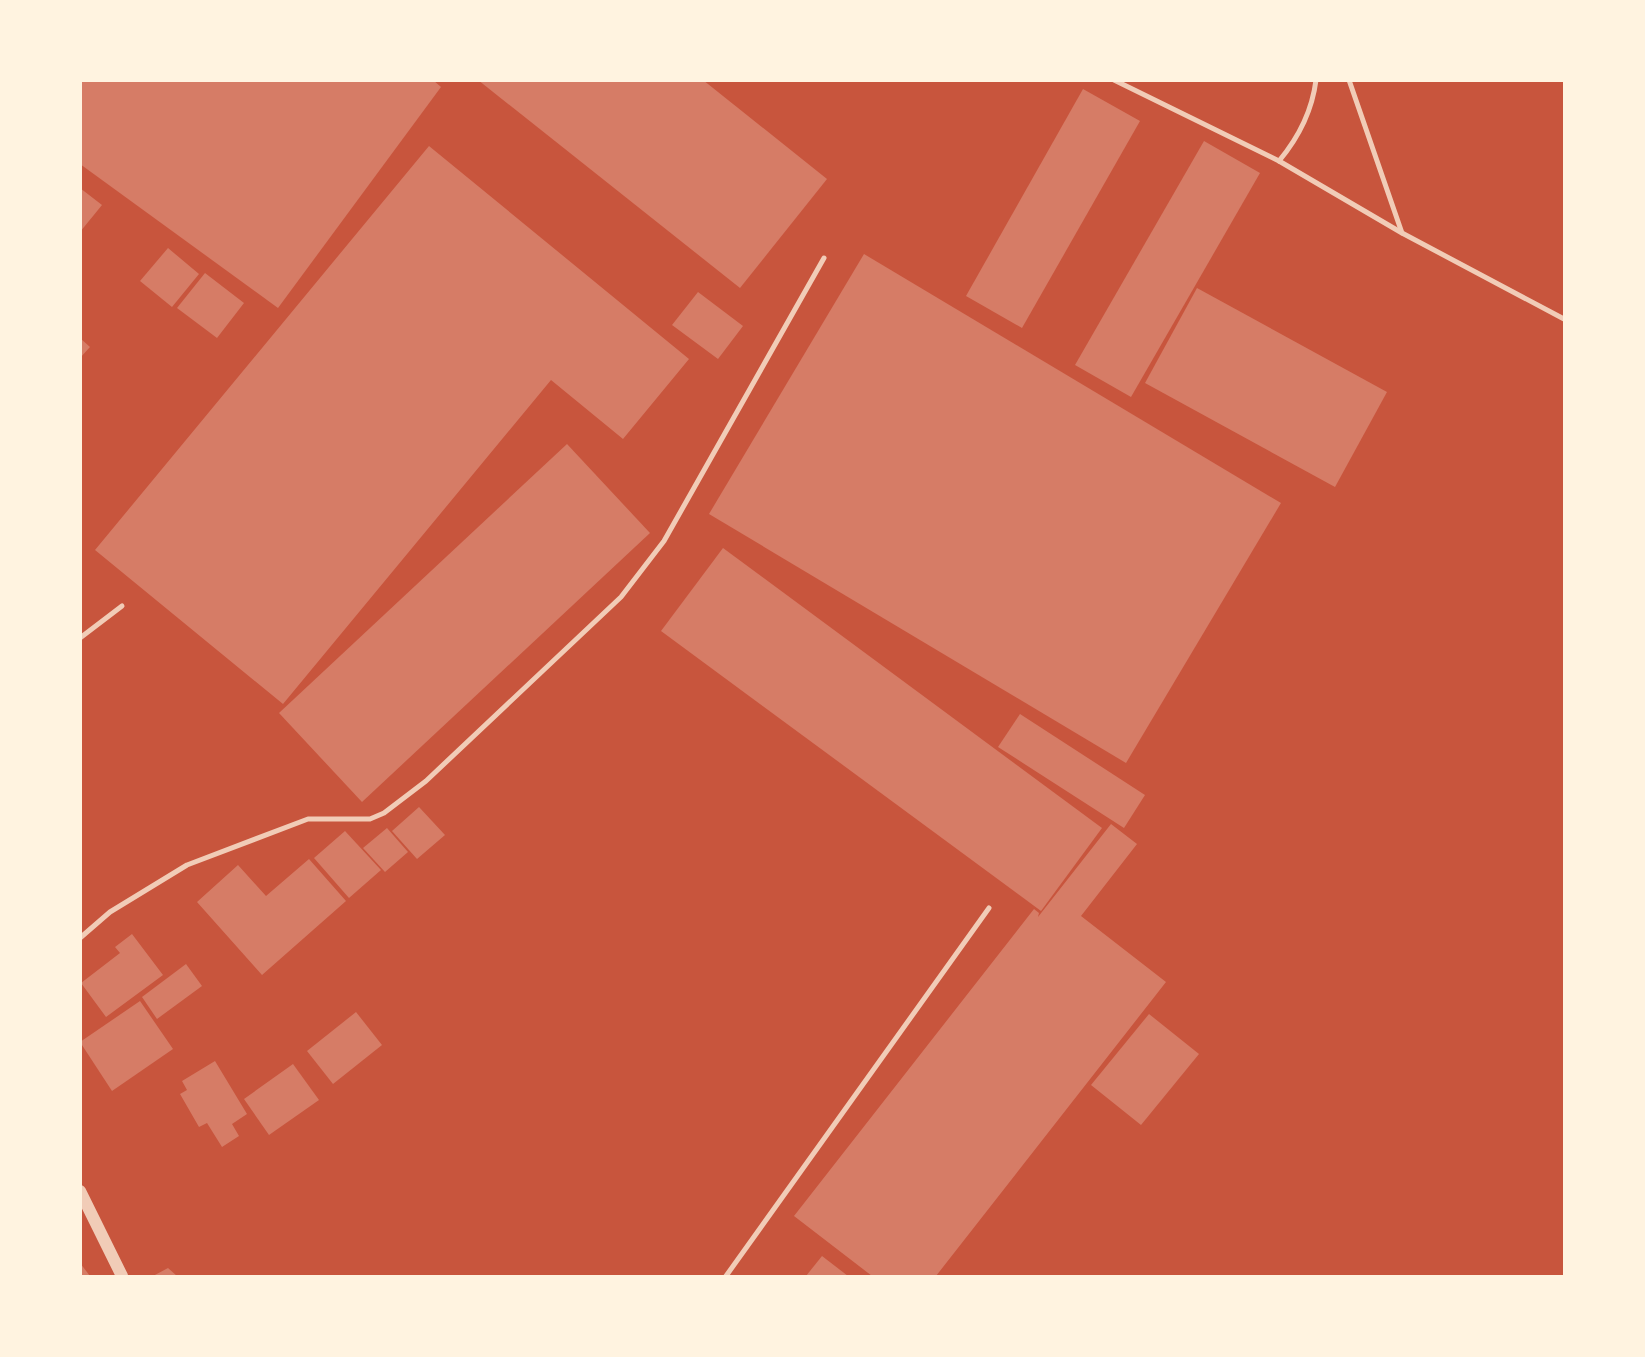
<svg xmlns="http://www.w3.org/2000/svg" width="1645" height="1357" font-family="'Noto Serif',serif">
  <rect width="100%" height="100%" fill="#c8553d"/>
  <!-- building -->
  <g fill="#d67c66">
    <path d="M 80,80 L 433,80 L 441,87 L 278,308 L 80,164 Z"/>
    <path d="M 478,80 L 703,80 L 827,179 L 740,288 Z"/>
    <path d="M 1083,89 L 1140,121 L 1022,328 L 966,296 Z"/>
    <path d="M 1204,141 L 1260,173 L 1131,397 L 1075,365 Z"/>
    <path d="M 429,146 L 689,359 L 623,439 L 551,380 L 283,704 L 95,550 Z"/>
    <path d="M 80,188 L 102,205 L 80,232 Z"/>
    <path d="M 168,248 L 199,274 L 172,307 L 140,281 Z"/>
    <path d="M 864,254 L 1281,503 L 1126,763 L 709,514 Z"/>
    <path d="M 205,273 L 244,303 L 217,338 L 177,308 Z"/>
    <path d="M 1197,288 L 1387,392 L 1335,487 L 1145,383 Z"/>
    <path d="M 698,292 L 743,326 L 718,359 L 672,325 Z"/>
    <path d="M 80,338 L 90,347 L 80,358 Z"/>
    <path d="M 567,444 L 650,533 L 362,802 L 279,713 Z"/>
    <path d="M 723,548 L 1102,828 L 1041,911 L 661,631 Z"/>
    <path d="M 1020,714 L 1145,795 L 1124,828 L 998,747 Z"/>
    <path d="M 419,807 L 445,835 L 417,859 L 392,831 Z"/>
    <path d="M 1111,824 L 1137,844 L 1081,916 L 1166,982 L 936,1276 L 872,1276 L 794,1216 L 1034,909 L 1039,913 L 1038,917 Z"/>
    <path d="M 387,828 L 408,852 L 385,872 L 363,848 Z"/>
    <path d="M 345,831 L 381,870 L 349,898 L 314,858 Z"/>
    <path d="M 309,859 L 346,901 L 262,975 L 197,902 L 238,865 L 266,896 Z"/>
    <path d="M 132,934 L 163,975 L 106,1017 L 81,983 L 120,953 L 115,947 Z"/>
    <path d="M 186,964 L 202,986 L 157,1019 L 142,997 Z"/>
    <path d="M 140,1001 L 173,1049 L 112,1091 L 80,1042 Z"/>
    <path d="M 356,1012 L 382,1045 L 333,1084 L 307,1051 Z"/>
    <path d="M 1149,1014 L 1199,1054 L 1141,1125 L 1091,1085 Z"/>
    <path d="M 215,1061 L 247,1114 L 232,1124 L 239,1136 L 222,1147 L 207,1123 L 199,1127 L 180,1094 L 187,1090 L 182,1081 Z"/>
    <path d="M 293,1064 L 319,1100 L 269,1135 L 244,1099 Z"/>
    <path d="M 822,1256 L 848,1276 L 806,1276 Z"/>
    <path d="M 80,1263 L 90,1276 L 80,1276 Z"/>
    <path d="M 168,1268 L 177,1276 L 153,1276 Z"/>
  </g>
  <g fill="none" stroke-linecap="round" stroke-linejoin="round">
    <!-- service -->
    <g stroke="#f1ccb7" stroke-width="5">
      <path d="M 1114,80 L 1279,161 L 1402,233 L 1564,319"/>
      <path d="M 1349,80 L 1402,233"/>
      <path d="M 1279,161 C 1299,137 1312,112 1316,80"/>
      <path d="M 80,638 L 122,606"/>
      <path d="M 80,938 L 110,912 L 187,865 L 308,819 L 370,819 L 384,813 L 426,781 L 621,597 L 664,541 L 824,258"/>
      <path d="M 726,1276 L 989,908"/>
    </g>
    <!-- tertiary -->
    <path stroke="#f1ccb7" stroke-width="12" d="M 80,1191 L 122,1276"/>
  </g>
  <!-- border -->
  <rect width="1645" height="1357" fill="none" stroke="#fff3e0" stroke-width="164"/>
</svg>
